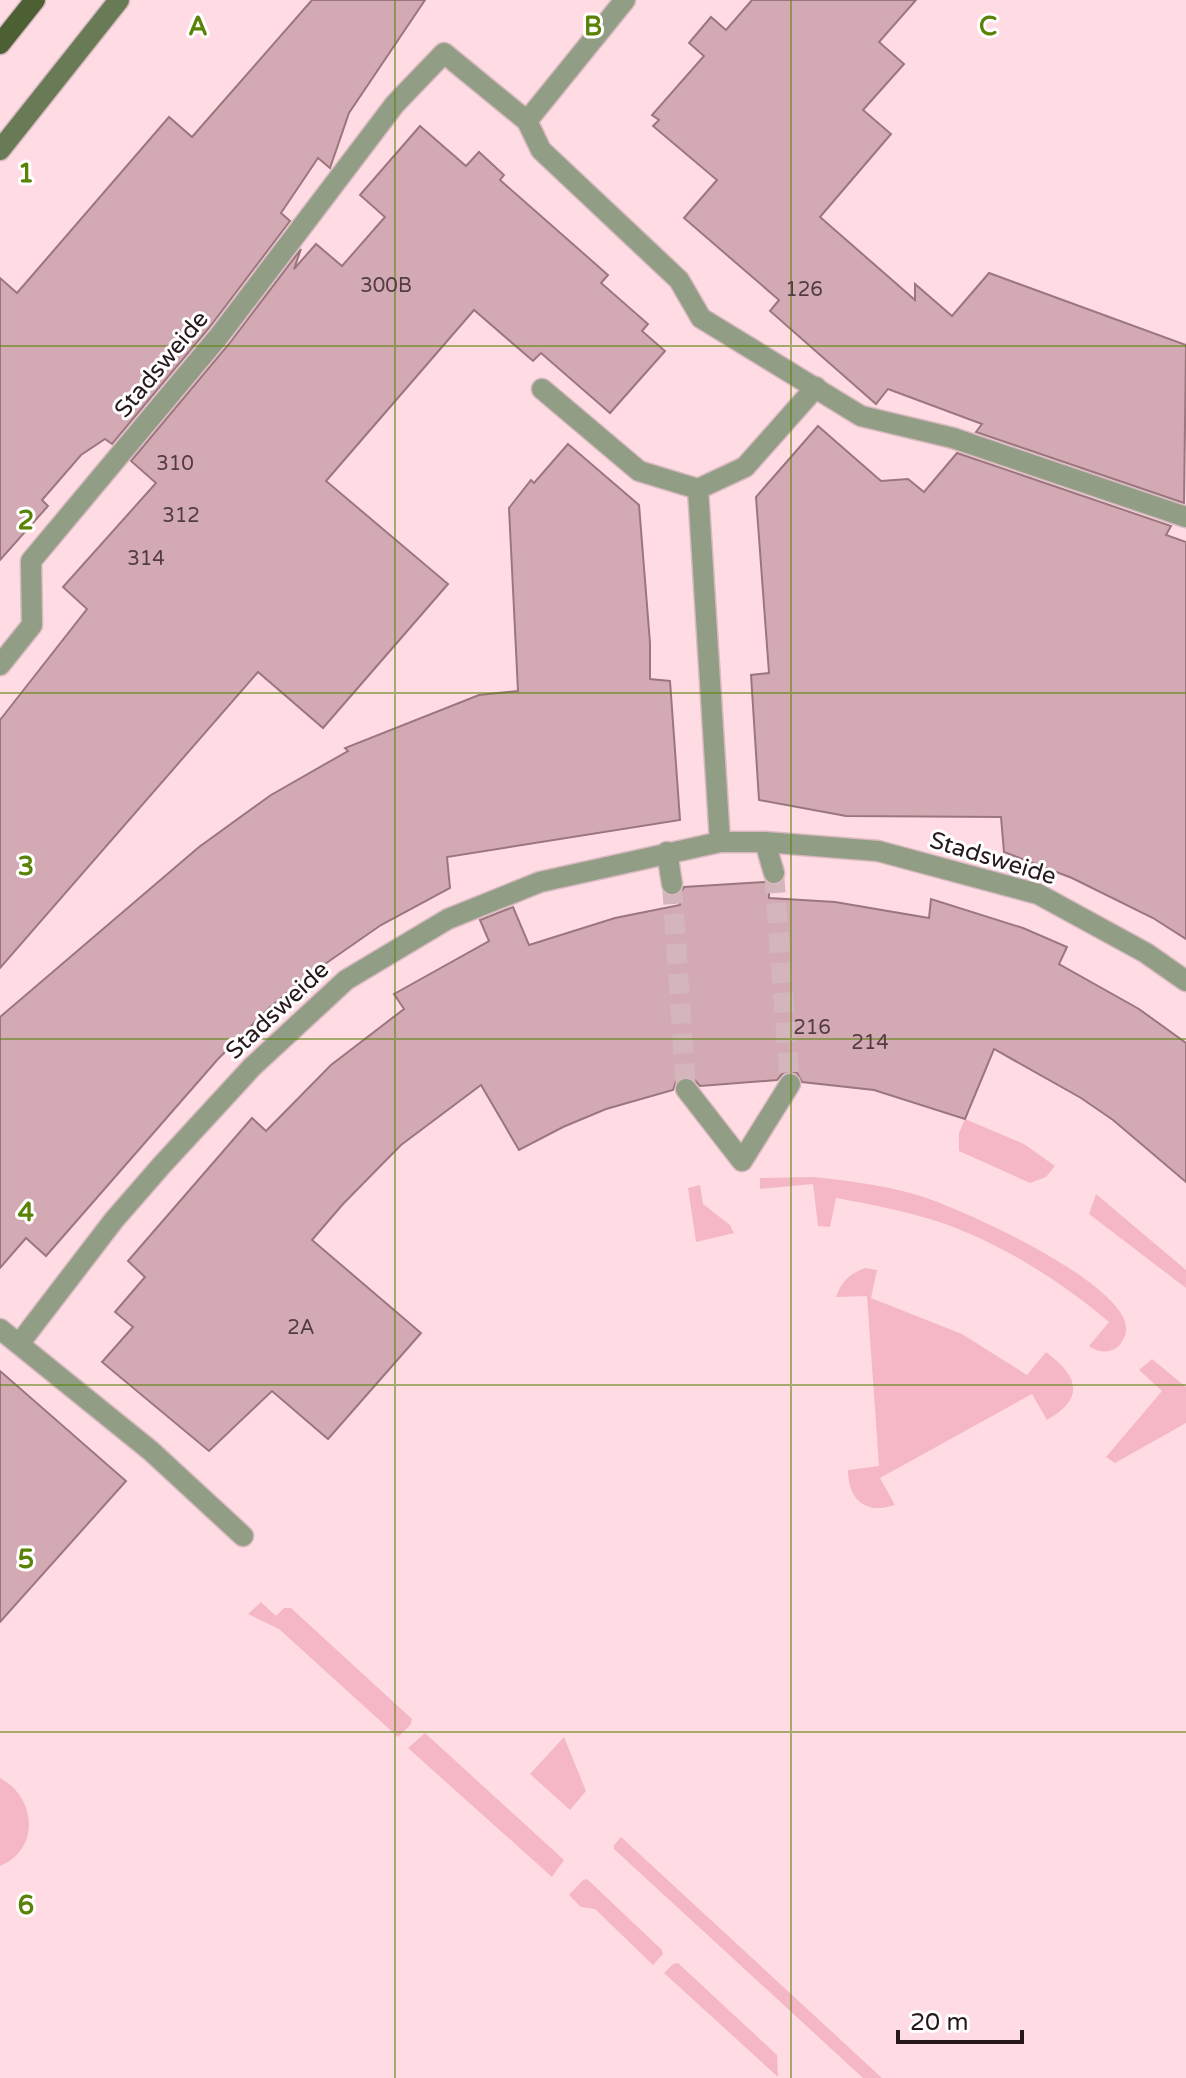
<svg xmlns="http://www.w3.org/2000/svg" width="1186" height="2078" font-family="'Varela Round',sans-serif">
  <rect width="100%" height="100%" fill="#ffdce4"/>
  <!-- green -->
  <g fill="#f5b7c5">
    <path d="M 965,1119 L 1024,1144 L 1055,1166 L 1046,1177 L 1030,1183 L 959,1151 L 959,1133 Z"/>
    <path d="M 814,1177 C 848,1181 884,1185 917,1195 C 957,1206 1134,1286 1126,1332 C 1122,1351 1104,1357 1089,1346 L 1109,1322 C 1058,1279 996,1240 933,1220 C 901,1210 868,1204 836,1198 L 830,1227 L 818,1226 L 813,1184 L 760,1189 L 760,1178 Z"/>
    <path d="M 700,1185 L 703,1204 L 730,1225 L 734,1233 L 696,1242 L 688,1188 Z"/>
    <path d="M 1096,1194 L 1186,1270 L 1186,1288 L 1089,1214 Z"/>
    <path d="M 865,1268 L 877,1270 L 871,1298 L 962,1334 L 1027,1375 L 1046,1352 C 1078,1376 1086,1398 1047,1420 L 1032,1394 L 880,1478 L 895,1505 C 866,1515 848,1500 848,1470 L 879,1466 L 867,1296 L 836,1297 C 842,1281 849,1274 865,1268 Z"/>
    <path d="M 1152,1359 L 1186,1387 L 1186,1423 L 1115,1463 L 1106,1457 L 1162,1391 L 1139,1370 Z"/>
    <path d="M 261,1602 L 276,1616 L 284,1608 L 291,1608 L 412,1719 L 411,1724 L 398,1737 L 279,1629 L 248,1614 Z"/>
    <path d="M 425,1733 L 564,1860 L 552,1877 L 408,1748 Z"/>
    <path d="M 564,1737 L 586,1791 L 570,1810 L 530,1774 Z"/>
    <path d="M 0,1778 C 36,1797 41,1849 0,1866 Z"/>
    <path d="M 621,1837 L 882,2078 L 863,2078 L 614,1849 L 614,1845 Z"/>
    <path d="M 587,1879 L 662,1950 L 663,1954 L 653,1965 L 595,1909 L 581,1907 L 569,1895 L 583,1880 Z"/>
    <path d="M 678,1963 L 777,2055 L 778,2077 L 664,1973 L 673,1964 Z"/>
  </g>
  <!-- building -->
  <g fill="#d3aab3" stroke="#9c767f" stroke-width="2">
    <path d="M 312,0 L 425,0 L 349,113 L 330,168 L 318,158 L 281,213 L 290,221 L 209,328 L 112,444 L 105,439 L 81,455 L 42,500 L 48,506 L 0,560 L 0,278 L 17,293 L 169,117 L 192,137 Z"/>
    <path d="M 752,0 L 916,0 L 879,42 L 904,64 L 863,110 L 891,134 L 820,217 L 915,300 L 915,284 L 952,316 L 989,273 L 1186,345 L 1184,503 L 976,432 L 982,424 L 888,389 L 876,404 L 770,311 L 779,300 L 684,218 L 717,180 L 653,126 L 659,120 L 652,115 L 704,56 L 689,43 L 711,17 L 726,30 Z"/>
    <path d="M 420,126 L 466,166 L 479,152 L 504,175 L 500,180 L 608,275 L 601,283 L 648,324 L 642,331 L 665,351 L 610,413 L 541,353 L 533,361 L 474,310 L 326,481 L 448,584 L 323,728 L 258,672 L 0,968 L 0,720 L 87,609 L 63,587 L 156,483 L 131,461 L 229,344 L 301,249 L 294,269 L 316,244 L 342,266 L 385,217 L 360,195 Z"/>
    <path d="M 818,426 L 881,481 L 908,479 L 924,492 L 957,453 L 1171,526 L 1166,535 L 1186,542 L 1186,939 L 1153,918 L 1072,878 L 1004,852 L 1001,817 L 846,816 L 759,800 L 751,675 L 769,673 L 756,497 Z"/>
    <path d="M 568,444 L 639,505 L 650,643 L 650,679 L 670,681 L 680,820 L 447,857 L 450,888 L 381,925 L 302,980 L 267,1010 L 218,1059 L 46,1256 L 26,1238 L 0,1268 L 0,1017 L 199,847 L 271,795 L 348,751 L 345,748 L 479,695 L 518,691 L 509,508 L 531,480 L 534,483 Z"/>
    <path d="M 765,882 L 769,885 L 769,898 L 835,902 L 929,918 L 931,899 L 1023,928 L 1067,947 L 1059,964 L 1139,1009 L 1186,1043 L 1186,1182 L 1113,1120 L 1081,1098 L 994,1049 L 965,1119 L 874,1090 L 802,1082 L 797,1073 L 791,1071 L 783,1073 L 777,1080 L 700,1086 L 692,1077 L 685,1076 L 677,1079 L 673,1090 L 606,1109 L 563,1127 L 519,1150 L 481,1085 L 401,1145 L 343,1204 L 312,1240 L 421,1333 L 328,1439 L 272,1391 L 209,1451 L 102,1362 L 133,1327 L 115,1312 L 145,1277 L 128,1261 L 252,1118 L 266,1131 L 331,1065 L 404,1009 L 394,994 L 489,941 L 480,920 L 513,907 L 529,945 L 615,918 L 680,905 L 680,894 L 684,887 Z"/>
    <path d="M 0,1371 L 126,1481 L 0,1622 Z"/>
  </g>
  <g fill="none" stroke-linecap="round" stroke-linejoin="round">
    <!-- pedestrian-tunnel -->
    <g stroke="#d4b5bc" stroke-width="20" stroke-dasharray="20 10" stroke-linecap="butt">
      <path d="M 774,873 L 790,1084"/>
      <path d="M 672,884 L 686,1089"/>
    </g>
    <defs>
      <g id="pedestrian">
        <path d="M 527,121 L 541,150 L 679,280 L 701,318 L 861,416 L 953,438 L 1186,517"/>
        <path d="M 542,389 L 639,471 L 698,489"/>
        <path d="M 0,665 L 32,625 L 31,561 L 219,336 L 395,104 L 444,53 L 527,121 L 625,0"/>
        <path d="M 720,842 L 698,489 L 745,467 L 816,387"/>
        <path d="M 765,842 L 774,873"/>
        <path d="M 667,852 L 672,884"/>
        <path d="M 686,1089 L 742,1161 L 790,1084"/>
        <path d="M 0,1329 L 151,1451 L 243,1536"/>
        <path d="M 19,1344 L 114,1220 L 161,1166 L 252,1067 L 346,980 L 448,919 L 540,882 L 720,842 L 765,842 L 878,851 L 1038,894 L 1146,953 L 1186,981"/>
      </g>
      <path id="secondary" d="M 0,150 L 119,0"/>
      <path id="primary" d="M 0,44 L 35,0"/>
    </defs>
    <!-- pedestrian casing -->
    <use href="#pedestrian" stroke="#d8b9c0" stroke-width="23"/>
    <!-- secondary casing -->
    <use href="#secondary" stroke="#d8b9c0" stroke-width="23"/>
    <!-- primary casing -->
    <use href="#primary" stroke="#d8b9c0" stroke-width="23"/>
    <!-- pedestrian -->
    <use href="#pedestrian" stroke="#919d85" stroke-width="20"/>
    <!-- secondary -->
    <use href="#secondary" stroke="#697a56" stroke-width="20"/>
    <!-- primary -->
    <use href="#primary" stroke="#4c6034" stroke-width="20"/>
  </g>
  <!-- grid -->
  <path fill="none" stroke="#598207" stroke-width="2" stroke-opacity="0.55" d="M 395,0 L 395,2078M 791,0 L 791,2078M 0,346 L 1186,346M 0,693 L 1186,693M 0,1039 L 1186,1039M 0,1385 L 1186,1385M 0,1732 L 1186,1732"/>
  <g text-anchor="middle" stroke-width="6" stroke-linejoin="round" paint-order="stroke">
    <!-- number labels -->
    <g font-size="20" fill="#523c42">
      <text x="386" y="292">300B</text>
      <text x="804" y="296">126</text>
      <text x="175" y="470">310</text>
      <text x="181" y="522">312</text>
      <text x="146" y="565">314</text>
      <text x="812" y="1034">216</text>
      <text x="870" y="1049">214</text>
      <text x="301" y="1334">2A</text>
    </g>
    <!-- street labels -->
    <g font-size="24" fill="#27181c" stroke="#fff">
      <text transform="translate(161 364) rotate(-50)" y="8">Stadsweide</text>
      <text transform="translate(993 858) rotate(17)" y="8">Stadsweide</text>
      <text transform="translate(277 1010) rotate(-43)" y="8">Stadsweide</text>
    </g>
  </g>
  <g font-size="26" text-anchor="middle" font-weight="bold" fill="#598207" stroke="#fff" stroke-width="6" stroke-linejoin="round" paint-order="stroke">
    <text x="198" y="35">A</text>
    <text x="593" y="35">B</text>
    <text x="988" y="35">C</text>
    <text x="26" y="182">1</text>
    <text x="26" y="529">2</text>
    <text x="26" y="875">3</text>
    <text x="26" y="1221">4</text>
    <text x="26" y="1568">5</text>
    <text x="26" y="1914">6</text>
  </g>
  <!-- scale -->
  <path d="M898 2030v12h124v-12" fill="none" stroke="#27181c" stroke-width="4"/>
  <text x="910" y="2030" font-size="24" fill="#27181c" stroke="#ffffff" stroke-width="6" paint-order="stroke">20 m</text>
</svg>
